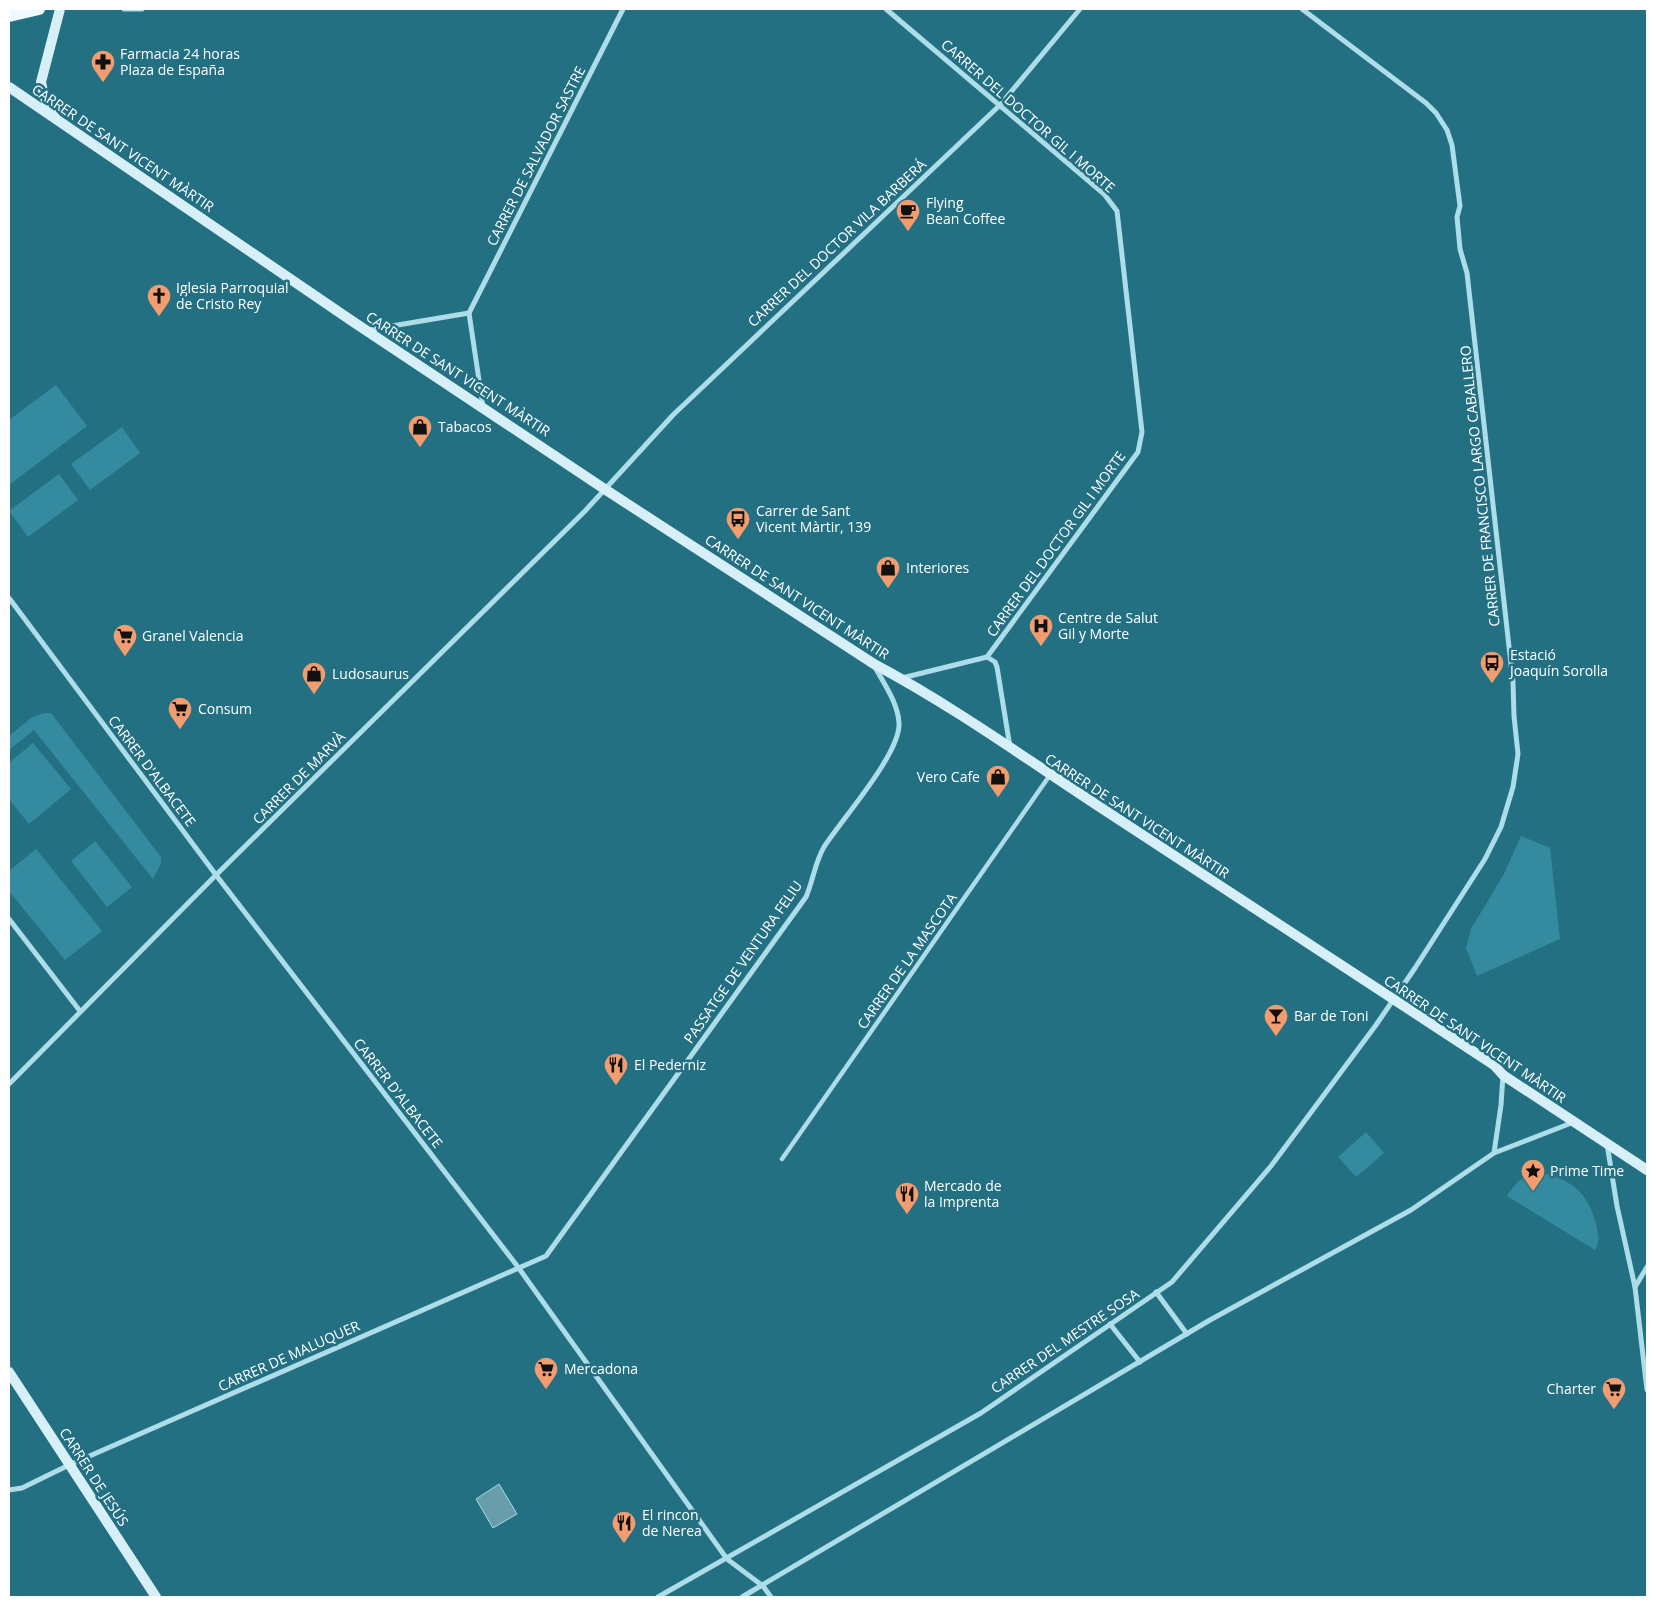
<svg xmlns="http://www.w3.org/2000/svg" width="1656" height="1606" font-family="'Open Sans',sans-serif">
  <rect width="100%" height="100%" fill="#247083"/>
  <!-- green -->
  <g fill="#348b9f">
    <path d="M 56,385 L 87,426 L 9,485 L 9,420 Z"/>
    <path d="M 122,427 L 140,453 L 90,490 L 71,464 Z"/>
    <path d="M 59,474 L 78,500 L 28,537 L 9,511 Z"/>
    <path d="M 45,713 L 51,713 L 161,857 L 161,863 L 153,879 L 34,730 L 9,750 L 9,736 L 32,717 Z"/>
    <path d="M 33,743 L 71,789 L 29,824 L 9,799 L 9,763 Z"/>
    <path d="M 1521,836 L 1550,848 L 1560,939 L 1477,976 L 1466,948 L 1471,929 L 1504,874 Z"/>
    <path d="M 95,841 L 132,887 L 107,907 L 71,861 Z"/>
    <path d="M 36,849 L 102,931 L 65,960 L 9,891 L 9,871 Z"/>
    <path d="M 1366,1132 L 1384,1153 L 1356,1177 L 1338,1157 Z"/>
    <path d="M 1547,1174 C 1575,1182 1589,1196 1596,1224 C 1598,1234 1601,1241 1595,1250 L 1507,1196 C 1520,1176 1525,1176 1547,1174 Z"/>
  </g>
  <!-- water -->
  <path fill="#699da9" stroke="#a1dce9" d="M 499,1484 L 517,1514 L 493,1528 L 476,1499 Z"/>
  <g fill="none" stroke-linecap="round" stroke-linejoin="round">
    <!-- pedestrian -->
    <path stroke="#acdde8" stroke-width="4.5" d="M 782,1159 L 1050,775"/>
    <!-- minor -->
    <g stroke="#acdde8" stroke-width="5">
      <path d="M 124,9 L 142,9"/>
      <path d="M 886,9 L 1104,194 L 1117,211 L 1142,432 L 1138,452 L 987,657 L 902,678"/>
      <path d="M 368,330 L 469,313"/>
      <path d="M 483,407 L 469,313 L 623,9"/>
      <path d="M 9,598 L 216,875 L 518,1267 L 727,1559 L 763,1586 L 771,1597"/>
      <path d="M 987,657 L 995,662 L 997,667 L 1010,747"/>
      <path d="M 9,919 L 80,1011"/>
      <path d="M 9,1084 L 216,875 L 585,511 L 673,415 L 1000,105 L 1080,9"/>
      <path d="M 1607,1144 L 1617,1206 L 1635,1287 L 1647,1390"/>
      <path d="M 1494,1153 L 1501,1105 L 1503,1075"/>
      <path d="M 1635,1287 L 1647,1267"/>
      <path d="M 1156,1292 L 1187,1334"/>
      <path d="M 1110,1324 L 1140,1362"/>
      <path d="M 9,1490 L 22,1488 L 69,1465 L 546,1256 L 806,897 C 813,881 815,862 824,847 C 842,819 901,753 899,723 C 898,703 884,684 875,667"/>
      <path d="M 658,1597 L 981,1413 L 1172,1282 L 1271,1166 L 1376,1025 L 1415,968 L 1485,859 L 1501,827 L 1513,787 L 1518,754 L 1514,716 L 1513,682 L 1467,273 L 1460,249 L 1457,217 L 1460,206 L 1452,145 L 1447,130 L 1436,113 L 1426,103 L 1302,9"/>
      <path d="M 742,1597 L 1210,1320 L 1411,1210 L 1494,1153 L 1574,1122"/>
    </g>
    <!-- secondary -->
    <g stroke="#d7f0f7" stroke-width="10">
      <path d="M 9,87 L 352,321 L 606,490 L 874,664 C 955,707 1032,763 1109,813 C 1237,898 1366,981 1494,1065 L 1503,1075 L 1647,1170"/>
      <path d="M 55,118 L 44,96 L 41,82 L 60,9"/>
      <path d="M 9,1372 L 156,1597"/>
    </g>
    <!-- primary -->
    <path stroke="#effafe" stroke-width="12" d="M 9,16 L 39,9"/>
  </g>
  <!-- icons -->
  <defs>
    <symbol id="pharmacy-pin" viewBox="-11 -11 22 30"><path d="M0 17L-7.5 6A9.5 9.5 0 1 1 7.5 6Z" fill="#f29d70" stroke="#247083"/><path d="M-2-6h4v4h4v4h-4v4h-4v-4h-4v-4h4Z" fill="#111"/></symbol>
    <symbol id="cafe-pin" viewBox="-11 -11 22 30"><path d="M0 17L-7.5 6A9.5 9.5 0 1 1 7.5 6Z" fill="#f29d70" stroke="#247083"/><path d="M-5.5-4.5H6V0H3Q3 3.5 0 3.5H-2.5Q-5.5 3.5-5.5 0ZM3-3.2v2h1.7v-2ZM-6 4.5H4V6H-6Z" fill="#111"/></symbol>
    <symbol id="church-pin" viewBox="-11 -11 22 30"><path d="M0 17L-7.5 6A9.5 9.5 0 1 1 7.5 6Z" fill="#f29d70" stroke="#247083"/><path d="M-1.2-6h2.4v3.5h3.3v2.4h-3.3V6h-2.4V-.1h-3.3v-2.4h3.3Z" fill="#111"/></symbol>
    <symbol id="shop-pin" viewBox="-11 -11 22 30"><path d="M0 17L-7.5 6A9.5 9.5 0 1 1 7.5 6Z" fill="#f29d70" stroke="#247083"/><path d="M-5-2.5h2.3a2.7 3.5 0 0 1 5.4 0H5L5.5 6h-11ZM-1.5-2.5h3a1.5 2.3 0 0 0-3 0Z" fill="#111"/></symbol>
    <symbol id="bus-pin" viewBox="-11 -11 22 30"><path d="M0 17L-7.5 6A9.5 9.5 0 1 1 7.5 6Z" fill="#f29d70" stroke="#247083"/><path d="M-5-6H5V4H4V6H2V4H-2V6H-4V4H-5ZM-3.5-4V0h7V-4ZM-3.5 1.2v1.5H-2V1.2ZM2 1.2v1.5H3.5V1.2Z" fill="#111"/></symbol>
    <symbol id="hospital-pin" viewBox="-11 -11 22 30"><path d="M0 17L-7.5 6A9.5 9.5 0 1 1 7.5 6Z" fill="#f29d70" stroke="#247083"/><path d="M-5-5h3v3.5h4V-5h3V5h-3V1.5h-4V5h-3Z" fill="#111"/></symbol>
    <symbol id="supermarket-pin" viewBox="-11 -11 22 30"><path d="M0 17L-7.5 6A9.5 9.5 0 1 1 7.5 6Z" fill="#f29d70" stroke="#247083"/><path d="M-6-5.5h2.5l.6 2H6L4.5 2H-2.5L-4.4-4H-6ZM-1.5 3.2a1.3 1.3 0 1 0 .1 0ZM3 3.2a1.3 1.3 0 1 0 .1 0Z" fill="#111"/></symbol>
    <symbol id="bar-pin" viewBox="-11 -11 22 30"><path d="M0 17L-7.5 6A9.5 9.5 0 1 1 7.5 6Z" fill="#f29d70" stroke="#247083"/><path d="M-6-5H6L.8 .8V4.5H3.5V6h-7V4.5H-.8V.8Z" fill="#111"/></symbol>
    <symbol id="restaurant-pin" viewBox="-11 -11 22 30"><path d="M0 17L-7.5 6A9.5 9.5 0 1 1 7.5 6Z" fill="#f29d70" stroke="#247083"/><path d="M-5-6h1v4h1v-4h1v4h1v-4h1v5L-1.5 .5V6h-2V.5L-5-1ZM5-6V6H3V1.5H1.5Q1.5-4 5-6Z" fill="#111"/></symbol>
    <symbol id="sight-pin" viewBox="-11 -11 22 30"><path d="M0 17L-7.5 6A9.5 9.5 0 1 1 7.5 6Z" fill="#f29d70" stroke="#247083"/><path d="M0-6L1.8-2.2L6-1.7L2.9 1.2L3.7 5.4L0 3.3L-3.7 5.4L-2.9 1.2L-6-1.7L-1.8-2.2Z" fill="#111"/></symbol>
  </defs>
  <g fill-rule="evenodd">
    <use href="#pharmacy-pin" x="89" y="48" width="28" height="38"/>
    <use href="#cafe-pin" x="894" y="197" width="28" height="38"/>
    <use href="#church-pin" x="145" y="282" width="28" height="38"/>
    <use href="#shop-pin" x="406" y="413" width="28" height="38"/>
    <use href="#bus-pin" x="724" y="505" width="28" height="38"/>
    <use href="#shop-pin" x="874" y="554" width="28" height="38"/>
    <use href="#hospital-pin" x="1027" y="612" width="28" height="38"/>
    <use href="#supermarket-pin" x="111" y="622" width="28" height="38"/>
    <use href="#bus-pin" x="1478" y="649" width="28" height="38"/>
    <use href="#shop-pin" x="300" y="660" width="28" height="38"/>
    <use href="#supermarket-pin" x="166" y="695" width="28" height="38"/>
    <use href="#shop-pin" x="984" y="763" width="28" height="38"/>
    <use href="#bar-pin" x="1262" y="1002" width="28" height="38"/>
    <use href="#restaurant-pin" x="602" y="1051" width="28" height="38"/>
    <use href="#sight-pin" x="1519" y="1157" width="28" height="38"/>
    <use href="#restaurant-pin" x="893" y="1180" width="28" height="38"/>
    <use href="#supermarket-pin" x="532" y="1355" width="28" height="38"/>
    <use href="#supermarket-pin" x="1600" y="1375" width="28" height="38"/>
    <use href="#restaurant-pin" x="610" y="1509" width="28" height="38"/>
  </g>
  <g text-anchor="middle" stroke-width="5" stroke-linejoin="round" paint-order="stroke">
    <!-- poi labels -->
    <g font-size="14" fill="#fff" stroke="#247083" text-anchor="start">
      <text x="120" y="59">Farmacia 24 horas<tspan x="120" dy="16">Plaza de España</tspan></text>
      <text x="926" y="208">Flying<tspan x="926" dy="16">Bean Coffee</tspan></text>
      <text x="176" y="293">Iglesia Parroquial<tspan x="176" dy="16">de Cristo Rey</tspan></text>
      <text x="438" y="432">Tabacos</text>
      <text x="756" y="516">Carrer de Sant<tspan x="756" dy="16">Vicent Màrtir, 139</tspan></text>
      <text x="906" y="573">Interiores</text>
      <text x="1058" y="623">Centre de Salut<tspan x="1058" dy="16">Gil y Morte</tspan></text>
      <text x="142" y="641">Granel Valencia</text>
      <text x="1510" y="660">Estació<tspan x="1510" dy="16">Joaquín Sorolla</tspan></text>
      <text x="332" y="679">Ludosaurus</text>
      <text x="198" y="714">Consum</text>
      <text x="980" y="782" text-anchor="end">Vero Cafe</text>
      <text x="1294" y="1021">Bar de Toni</text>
      <text x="634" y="1070">El Pederniz</text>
      <text x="1550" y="1176">Prime Time</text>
      <text x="924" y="1191">Mercado de<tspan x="924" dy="16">la Imprenta</tspan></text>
      <text x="564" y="1374">Mercadona</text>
      <text x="1596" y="1394" text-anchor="end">Charter</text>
      <text x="642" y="1520">El rincon<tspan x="642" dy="16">de Nerea</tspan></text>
    </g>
    <!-- street labels -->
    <g font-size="14" fill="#fff" stroke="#247083">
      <text transform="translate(1028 116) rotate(41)" y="5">CARRER DEL DOCTOR GIL I MORTE</text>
      <text transform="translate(123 148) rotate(34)" y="5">CARRER DE SANT VICENT MÀRTIR</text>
      <text transform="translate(536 156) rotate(-63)" y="5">CARRER DE SALVADOR SASTRE</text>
      <text transform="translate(837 243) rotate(-43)" y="5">CARRER DEL DOCTOR VILA BARBERÁ</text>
      <text transform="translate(458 374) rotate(33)" y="5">CARRER DE SANT VICENT MÀRTIR</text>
      <text transform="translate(1480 486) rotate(-96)" y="5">CARRER DE FRANCISCO LARGO CABALLERO</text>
      <text transform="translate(1056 544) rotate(-54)" y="5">CARRER DEL DOCTOR GIL I MORTE</text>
      <text transform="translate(797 597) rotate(33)" y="5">CARRER DE SANT VICENT MÀRTIR</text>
      <text transform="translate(152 771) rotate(53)" y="5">CARRER D'ALBACETE</text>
      <text transform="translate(299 778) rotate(-45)" y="5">CARRER DE MARVÀ</text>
      <text transform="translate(1137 816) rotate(33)" y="5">CARRER DE SANT VICENT MÀRTIR</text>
      <text transform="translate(907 961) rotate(-55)" y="5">CARRER DE LA MASCOTA</text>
      <text transform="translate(743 962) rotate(-55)" y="5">PASSATGE DE VENTURA FELIU</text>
      <text transform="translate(1475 1039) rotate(34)" y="5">CARRER DE SANT VICENT MÀRTIR</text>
      <text transform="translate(398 1093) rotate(52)" y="5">CARRER D'ALBACETE</text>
      <text transform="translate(1065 1341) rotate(-34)" y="5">CARRER DEL MESTRE SOSA</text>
      <text transform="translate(289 1356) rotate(-24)" y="5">CARRER DE MALUQUER</text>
      <text transform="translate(94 1477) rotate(57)" y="5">CARRER DE JESÚS</text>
    </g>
  </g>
  <!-- border -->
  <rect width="1656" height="1606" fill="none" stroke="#ffffff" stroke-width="20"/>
</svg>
